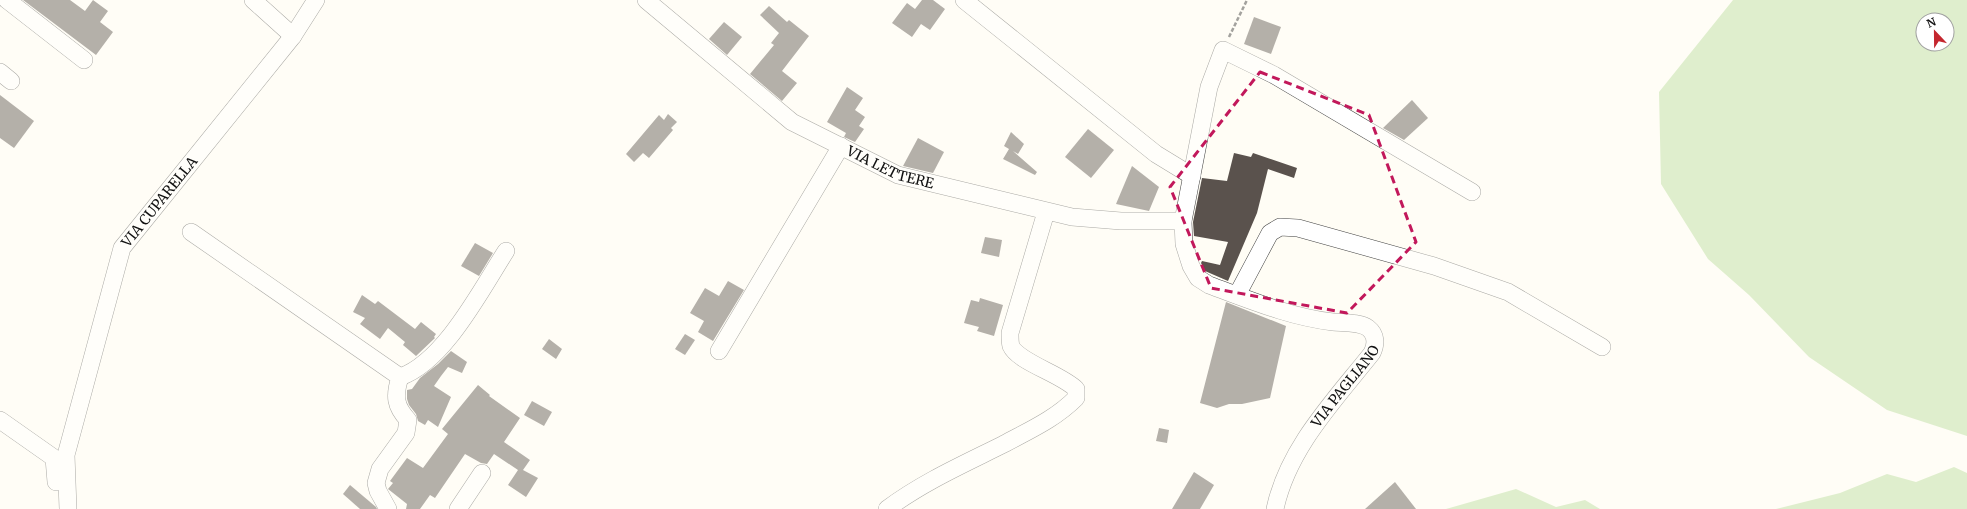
<svg xmlns="http://www.w3.org/2000/svg" width="1967" height="509" font-family="Merriweather,serif">
  <rect width="100%" height="100%" fill="#fffdf5"/>
  <!-- forest -->
  <g fill="#b9dc9c" fill-rule="evenodd">
    <path d="M 1733,0 L 1967,0 L 1967,436 L 1887,410 L 1809,357 L 1749,295 L 1708,259 L 1661,184 L 1659,92 ZM 1923,20 L 1947,20 L 1947,44 L 1923,44 Z"/>
    <path d="M 1954,467 L 1967,473 L 1967,509 L 1776,509 L 1840,493 L 1887,474 L 1916,482 Z"/>
    <path d="M 1516,489 L 1556,507 L 1585,500 L 1600,509 L 1446,509 Z"/>
  </g>
  <!-- building -->
  <g fill="#5a524d">
    <path d="M 23,0 L 70,0 L 85,11 L 93,0 L 108,11 L 100,22 L 113,32 L 96,55 Z"/>
    <path d="M 922,0 L 933,0 L 945,9 L 930,30 L 921,24 L 912,37 L 892,23 L 907,3 L 915,9 Z"/>
    <path d="M 769,6 L 787,22 L 789,20 L 809,36 L 782,71 L 797,83 L 782,101 L 750,74 L 774,45 L 771,43 L 779,33 L 760,15 Z"/>
    <path d="M 1254,17 L 1281,27 L 1271,54 L 1244,44 Z"/>
    <path d="M 724,22 L 742,37 L 727,55 L 709,39 Z"/>
    <path d="M 847,87 L 863,98 L 855,110 L 865,117 L 859,126 L 864,129 L 855,142 L 844,137 L 846,133 L 827,122 Z"/>
    <path d="M 0,95 L 34,121 L 14,148 L 0,138 Z"/>
    <path d="M 1412,100 L 1428,118 L 1404,140 L 1383,128 Z"/>
    <path d="M 668,114 L 677,122 L 671,128 L 673,130 L 649,158 L 643,153 L 634,162 L 626,154 L 659,115 L 664,120 Z"/>
    <path d="M 1088,129 L 1114,150 L 1091,178 L 1065,157 Z"/>
    <path d="M 1011,132 L 1024,144 L 1018,154 L 1013,151 L 1037,172 L 1035,175 L 1003,159 L 1009,149 L 1004,146 Z"/>
    <path d="M 918,138 L 944,152 L 933,173 L 903,166 Z"/>
    <path d="M 1234,153 L 1251,157 L 1253,153 L 1297,168 L 1294,178 L 1268,169 L 1257,213 L 1228,281 L 1205,271 L 1201,263 L 1202,261 L 1220,265 L 1228,242 L 1194,236 L 1193,222 L 1202,178 L 1227,181 Z"/>
    <path d="M 1132,166 L 1159,187 L 1149,211 L 1116,204 Z"/>
    <path d="M 985,237 L 1002,240 L 999,257 L 981,253 Z"/>
    <path d="M 475,243 L 493,253 L 479,276 L 461,266 Z"/>
    <path d="M 728,281 L 744,290 L 713,341 L 698,332 L 704,321 L 690,313 L 705,288 L 719,296 Z"/>
    <path d="M 362,295 L 375,304 L 378,301 L 415,329 L 421,322 L 436,334 L 434,337 L 435,338 L 416,356 L 403,345 L 405,342 L 388,328 L 380,339 L 360,324 L 365,318 L 353,312 Z"/>
    <path d="M 980,298 L 1003,305 L 994,336 L 977,331 L 979,327 L 964,323 L 971,300 L 979,302 Z"/>
    <path d="M 1226,302 L 1286,326 L 1270,398 L 1242,404 L 1229,404 L 1217,408 L 1200,403 Z"/>
    <path d="M 685,334 L 695,340 L 685,355 L 675,349 Z"/>
    <path d="M 549,339 L 562,349 L 556,359 L 542,349 Z"/>
    <path d="M 451,351 L 467,362 L 462,373 L 448,367 L 441,376 L 434,386 L 451,397 L 438,427 L 428,420 L 425,425 L 418,421 L 416,414 L 409,405 L 407,399 L 407,390 L 412,389 L 420,378 L 438,364 Z"/>
    <path d="M 478,385 L 490,395 L 489,396 L 520,418 L 504,442 L 530,460 L 523,470 L 538,478 L 526,497 L 508,485 L 518,470 L 494,454 L 487,464 L 481,463 L 465,454 L 435,498 L 430,495 L 420,509 L 406,509 L 407,504 L 388,489 L 393,483 L 390,481 L 407,458 L 423,468 L 448,434 L 442,429 Z"/>
    <path d="M 532,401 L 552,412 L 544,426 L 524,415 Z"/>
    <path d="M 1159,428 L 1169,430 L 1167,443 L 1156,441 Z"/>
    <path d="M 1194,472 L 1214,485 L 1200,509 L 1172,509 Z"/>
    <path d="M 1395,482 L 1416,509 L 1365,509 Z"/>
    <path d="M 350,485 L 376,507 L 377,509 L 360,509 L 343,494 Z"/>
  </g>
  <g fill="none" stroke-linecap="round" stroke-linejoin="round">
    <defs>
      <g id="minor">
        <path d="M 7,0 L 84,60"/>
        <path d="M 253,0 L 293,36"/>
        <path id="s1" d="M 646,0 L 792,122 L 898,175 L 1072,217 L 1121,221 L 1183,221"/>
        <path d="M 964,0 L 1156,154 L 1192,176"/>
        <path d="M 0,72 L 11,81"/>
        <path d="M 191,232 L 400,377 C 394,396 395,406 408,420 L 406,433 L 380,469 L 376,483 L 378,491 L 388,509"/>
        <path d="M 1237,295 L 1270,233 L 1280,227 L 1298,228 L 1434,266 L 1508,292 L 1602,347"/>
        <path d="M 719,351 L 841,146"/>
        <path d="M 400,377 C 444,362 481,290 506,251"/>
        <path d="M 0,420 L 54,458 L 56,482"/>
        <path id="s2" d="M 68,509 L 66,455 L 122,248 L 293,36 L 316,0"/>
        <path d="M 458,509 L 482,473"/>
        <path d="M 887,509 C 923,482 964,464 1004,444 C 1030,430 1055,419 1076,398 L 1076,389 C 1061,374 1018,362 1011,346 C 1010,343 1010,337 1010,333 L 1046,212"/>
        <path id="s3" d="M 1275,509 C 1288,448 1334,401 1372,353 C 1376,345 1377,335 1368,328 C 1360,322 1343,323 1333,322 C 1290,317 1250,300 1209,285 L 1198,278 L 1191,266 L 1184,244 L 1183,221 L 1209,87 L 1223,50 L 1274,75 L 1472,192"/>
      </g>
    </defs>
    <!-- minor casing -->
    <use href="#minor" stroke="#444" stroke-width="18"/>
    <!-- path -->
    <path stroke="#333" stroke-width="2.5" stroke-dasharray="4 2" stroke-linecap="butt" d="M 1229,37 L 1247,0"/>
    <!-- minor -->
    <use href="#minor" stroke="#fff" stroke-width="17"/>
  </g>
  <!-- marked area -->
  <path d="M0 0H1967V509H0ZM 1260,72 L 1369,115 L 1416,242 L 1347,313 L 1211,288 L 1170,187 Z" fill="#fffdf5" fill-opacity=".55" fill-rule="evenodd"/>
  <path fill="none" stroke="#c2185b" stroke-width="3" stroke-dasharray="8 5" stroke-linejoin="round" d="M 1260,72 L 1369,115 L 1416,242 L 1347,313 L 1211,288 L 1170,187 Z"/>
  <g text-anchor="middle" stroke-width="4" stroke-linejoin="round" paint-order="stroke">
    <!-- street labels -->
    <g font-size="14" fill="#111" stroke="#fff">
      <text dy="5" stroke="none"><textPath href="#s1" startOffset="299">VIA LETTERE</textPath></text>
      <text dy="5" stroke="none"><textPath href="#s2" startOffset="328">VIA CUPARELLA</textPath></text>
      <text dy="5" stroke="none"><textPath href="#s3" startOffset="143">VIA PAGLIANO</textPath></text>
    </g>
  </g>
  <!-- north arrow -->
  <g transform="translate(1935 32) rotate(338)"><circle r="19" fill="#ffffff" stroke="#a0a0a0"/>
  <path d="M0-3L7 15L0 10L-7 15Z" fill="#c4262e"/>
  <text y="-6" font-size="11" font-weight="bold" text-anchor="middle" fill="#111111">N</text>
  </g>
</svg>
